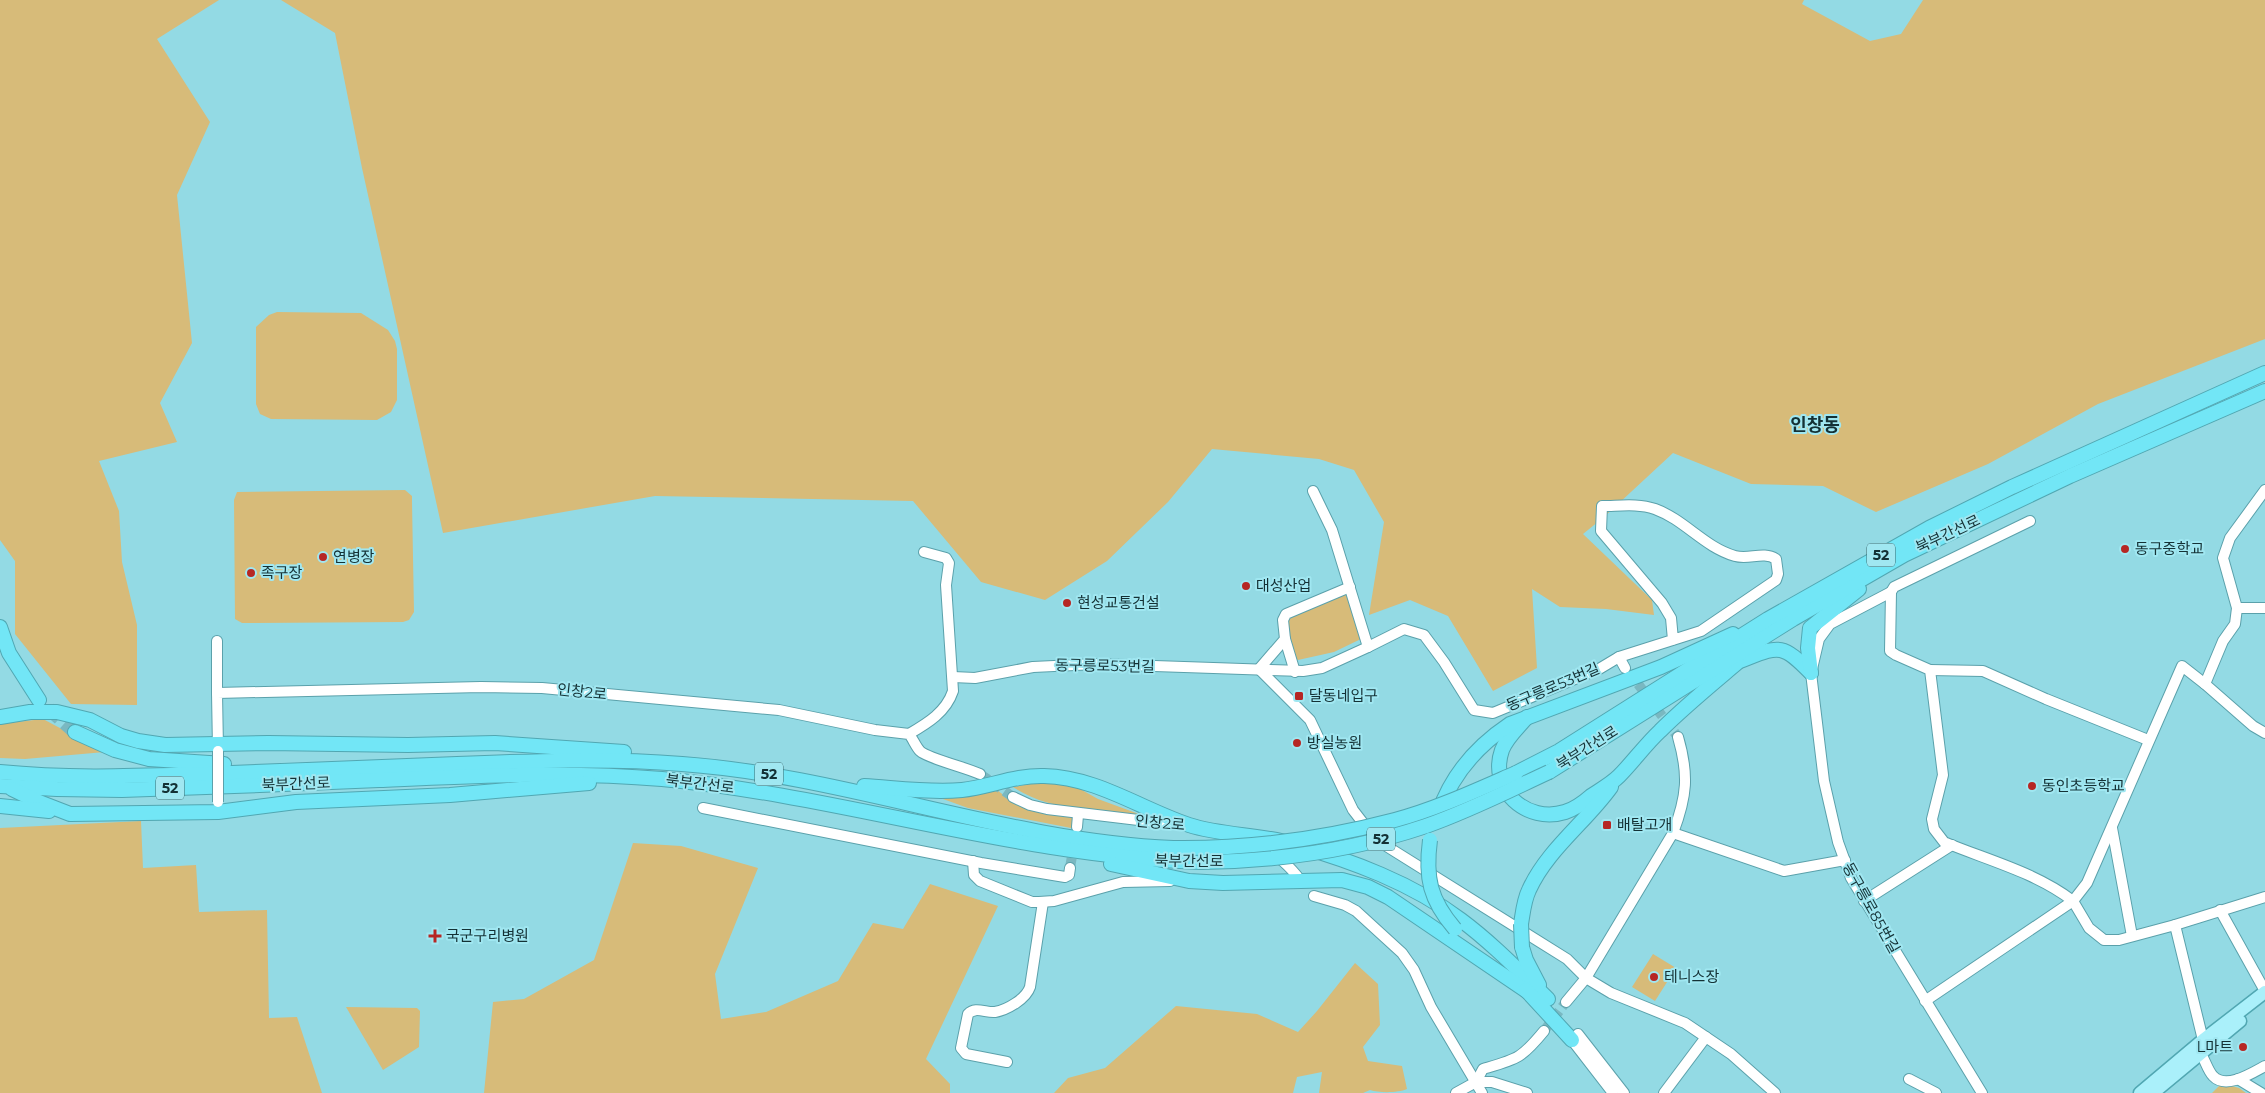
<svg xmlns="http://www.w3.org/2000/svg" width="2265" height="1093" font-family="Montserrat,'Noto Sans KR',sans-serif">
  <rect width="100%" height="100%" fill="#93dae4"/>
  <!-- green -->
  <g fill="#d7bb79">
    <path d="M 0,0 L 219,0 L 157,39 L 210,122 L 177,195 L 192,343 L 160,403 L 177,442 L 99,461 L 119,511 L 122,562 L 137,625 L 137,705 L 71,704 L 15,634 L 15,561 L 0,540 Z"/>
    <path d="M 281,0 L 1804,0 L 1802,4 L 1870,41 L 1901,34 L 1923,0 L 2265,0 L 2265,339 L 2098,404 L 1988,464 L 1876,512 L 1823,486 L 1751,484 L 1673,453 L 1604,517 L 1583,534 L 1652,600 L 1654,615 L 1606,609 L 1560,607 L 1532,589 L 1537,668 L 1493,691 L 1448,616 L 1410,600 L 1369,615 L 1384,522 L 1354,470 L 1319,459 L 1212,449 L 1168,502 L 1107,561 L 1045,600 L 981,582 L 913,501 L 655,496 L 443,533 L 362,168 L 335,33 Z"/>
    <path d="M 277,312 L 361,313 L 388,330 L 395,341 L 397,349 L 397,400 L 391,412 L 377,420 L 271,419 L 260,414 L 256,404 L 256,327 L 269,315 Z"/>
    <path d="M 405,490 L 412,496 L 412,502 L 414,612 L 409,620 L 403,622 L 242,623 L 235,619 L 234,500 L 237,492 Z"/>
    <path d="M 1349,592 L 1363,638 L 1334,652 L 1298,660 L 1292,656 L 1287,620 L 1289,617 Z"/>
    <path d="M 43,719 L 105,752 L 25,759 L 0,758 L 0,724 Z"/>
    <path d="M 1042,782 L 1073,785 L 1098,799 L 1147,817 C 1102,811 1051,812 1013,787 Z"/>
    <path d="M 997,790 L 1010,800 L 1073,816 L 1073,826 L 1071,828 L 968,808 L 943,799 L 944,797 Z"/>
    <path d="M 141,821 L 143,868 L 196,865 L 199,912 L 267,910 L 269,1018 L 297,1017 L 322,1093 L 0,1093 L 0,828 Z"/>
    <path d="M 633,843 L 681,846 L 758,868 L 715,974 L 721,1019 L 766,1012 L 838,981 L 873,923 L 903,929 L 930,884 L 998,906 L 926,1059 L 950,1084 L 950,1093 L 484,1093 L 493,1002 L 524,999 L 594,960 Z"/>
    <path d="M 1653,954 L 1676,968 L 1655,1001 L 1632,987 Z"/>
    <path d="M 1355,963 L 1378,984 L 1380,1025 L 1363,1047 L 1368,1061 L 1402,1066 L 1407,1089 C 1398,1093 1379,1093 1370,1090 L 1363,1093 L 1319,1093 L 1322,1072 L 1297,1077 L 1293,1093 L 1054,1093 L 1068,1078 L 1105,1068 L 1176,1006 L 1257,1014 L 1298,1032 L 1317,1011 Z"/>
    <path d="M 346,1007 L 417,1008 L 420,1011 L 419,1047 L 383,1070 Z"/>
    <path d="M 2222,1083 L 2239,1088 L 2246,1093 L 2212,1093 Z"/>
  </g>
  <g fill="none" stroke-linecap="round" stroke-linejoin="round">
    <!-- minor-tunnel -->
    <g stroke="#7ab8c1" stroke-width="10" stroke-dasharray="10 5" stroke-linecap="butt">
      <path d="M 1629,672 L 1678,737"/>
      <path d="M 980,774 L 1013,797"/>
      <path d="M 1070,868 L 1074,844"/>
      <path d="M 1544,1031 L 1566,1002"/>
    </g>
    <!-- highway-tunnel -->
    <path stroke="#7ab8c1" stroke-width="14" stroke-dasharray="14 7" stroke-linecap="butt" d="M 49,709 L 75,732"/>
    <defs>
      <g id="minor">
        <path d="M 2265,490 L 2230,538 L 2223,558 L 2237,608 L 2235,624 L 2223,641 L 2205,684 L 2253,726 L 2265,733"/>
        <path d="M 1313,491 L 1332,530 L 1368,647 L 1404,629 L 1424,635 L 1444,662 L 1474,710 L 1493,713 L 1599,669 L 1619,657 L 1625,668"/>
        <path d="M 1350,587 L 1286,614 L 1283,620 L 1285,639 L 1259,669 L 1310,720 L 1353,810 L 1370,832 L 1383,844 L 1567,959 L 1586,978 L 1611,993 L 1685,1023 L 1731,1054 L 1775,1093"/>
        <path d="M 1891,592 L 1830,624 L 1819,639 L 1811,673 L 1824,781 L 1838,842 L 1851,878 L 1982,1093"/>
        <path d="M 2237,608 L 2265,608"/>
        <path d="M 1285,639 L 1295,672"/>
        <path d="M 217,641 L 217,693"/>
        <path d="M 1619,657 L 1701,631 L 1776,580 L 1778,574 L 1776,559 C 1763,551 1749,560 1735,556 C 1704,547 1685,520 1655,509 C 1638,503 1619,506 1602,506 L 1601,531 L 1662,603 L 1671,618 L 1673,640"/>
        <path d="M 1930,670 L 1983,671 L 2046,699 L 2148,740"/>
        <path d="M 953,677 L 975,678 L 1033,667 L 1096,664 L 1303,671 L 1322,668 L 1368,647"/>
        <path d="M 909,734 C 928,723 946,712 953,691 L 946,585 L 949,563 L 946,558 L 924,552"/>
        <path d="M 218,749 L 217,693 L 481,687 L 542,688 L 779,710 L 875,730 L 909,734 C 913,739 916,747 920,751 C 927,758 967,768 980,774"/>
        <path d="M 1013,797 L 1030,805 L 1047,809 L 1180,825"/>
        <path d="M 703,808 L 981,863 L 1065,877 L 1069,875 L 1070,868"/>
        <path d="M 1077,827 L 1078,815"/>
        <path d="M 2112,828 L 2132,936"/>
        <path d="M 1673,833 L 1784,871 L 1845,860"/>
        <path d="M 1253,847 C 1273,852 1284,860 1297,876"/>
        <path d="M 973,861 L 974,875 L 980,881 L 1032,902 L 1039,902 L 1054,901 L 1123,882 L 1170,881"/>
        <path d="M 1314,896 L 1345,905 L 1356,911 L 1402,953 L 1414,970 L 1431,1007 L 1482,1093"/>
        <path d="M 1864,901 L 1952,845"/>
        <path d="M 2220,910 L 2265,991"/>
        <path d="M 2175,925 L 2265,897"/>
        <path d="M 1925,1001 L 2073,901 C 2035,872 1987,860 1944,842 L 1934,829 L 1932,819 L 1943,775 L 1930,670 L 1896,655 L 1890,651 L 1891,592 L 1894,587 L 2030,521"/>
        <path d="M 1566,1002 L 1586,978 L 1673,833 C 1687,796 1689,775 1678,737"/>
        <path d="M 1578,1034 L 1624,1093"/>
        <path d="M 1572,1040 L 1613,1093"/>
        <path d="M 2203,1040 L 2175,925 L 2119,940 L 2104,940 L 2089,928 L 2073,901 L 2087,883 L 2182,666 L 2205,684"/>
        <path d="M 2201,1054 C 2205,1060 2208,1071 2213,1076 C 2226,1090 2252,1073 2265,1066"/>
        <path d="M 1007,1062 L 966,1054 L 961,1048 L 968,1014 C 975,1006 986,1013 995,1012 C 1007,1010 1026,999 1030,987 L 1043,902"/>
        <path d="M 1909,1079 L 1936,1093"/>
        <path d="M 2238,1079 L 2261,1093"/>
        <path d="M 1476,1082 L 1483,1069 C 1517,1059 1521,1059 1544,1031"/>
        <path d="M 1456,1093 L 1476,1082 L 1492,1082 L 1527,1093"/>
        <path d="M 1664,1093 L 1706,1037"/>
      </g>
      <g id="major">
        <path d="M 2140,1093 L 2203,1040 L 2265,992"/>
        <path d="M 2153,1093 L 2240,1021"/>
      </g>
      <g id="highway">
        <path d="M 0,627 L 9,653 L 39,700"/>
        <path d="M 1740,661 C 1779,646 1781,642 1811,673"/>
        <path d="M 1811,673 L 1808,648 L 1810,628 L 1859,589"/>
        <path d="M 0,717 L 30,712 L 57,712 L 90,720 L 121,736 L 138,741 L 165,745 L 268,743 L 408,745 L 495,743 L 624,752"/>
        <path d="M 1527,717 C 1519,727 1507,737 1502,750 C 1488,790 1527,824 1565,812 C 1575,809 1583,803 1591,796 C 1600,790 1611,784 1619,776 C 1633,762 1645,745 1660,731 C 1684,707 1711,685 1737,663"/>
        <path d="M 75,732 L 115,750 L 149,759 L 224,764"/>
        <path d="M 0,772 C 71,779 137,776 207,774 C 290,771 373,767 457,764 C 531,761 607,758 682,764 C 848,776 1006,841 1173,848"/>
        <path d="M 1549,772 L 1793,619 L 1904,555 L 2070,476 L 2265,391"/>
        <path d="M 1516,773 L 1559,751 L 1768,619 L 1929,528 L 2012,487 L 2265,373"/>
        <path d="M 0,786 L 57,789 L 122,790 C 208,787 293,784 379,780 C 473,776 568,771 662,779 C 844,796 1019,857 1201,862"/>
        <path d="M 864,786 C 896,788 930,793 962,790 C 989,787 1016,775 1044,776 C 1096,777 1141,809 1189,825 C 1223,836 1260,834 1293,844 C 1352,861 1412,883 1461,920 C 1492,943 1520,972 1548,999"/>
        <path d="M 12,789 L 39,802 L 70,814 L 218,812 L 296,802 L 450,795 L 589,783"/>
        <path d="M 0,806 L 49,811"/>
        <path d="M 1439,812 C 1452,774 1477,746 1510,724 L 1661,667 L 1733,634"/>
        <path d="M 1111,864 L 1189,881 L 1223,883 L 1342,880 L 1368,887 L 1388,897 L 1531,994"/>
        <path d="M 1521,924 C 1523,912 1524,900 1529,890 C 1547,850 1586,822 1611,787"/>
        <path d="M 1522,947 L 1526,960 L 1539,985"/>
        <path d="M 1526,990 L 1572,1040"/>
      </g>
    </defs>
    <!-- minor casing -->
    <use href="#minor" stroke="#5ba1ab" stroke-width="12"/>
    <!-- major casing -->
    <use href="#major" stroke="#51a7b2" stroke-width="15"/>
    <!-- highway casing -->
    <use href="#highway" stroke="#51a7b2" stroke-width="16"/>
    <!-- minor -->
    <use href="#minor" stroke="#fff" stroke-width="10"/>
    <!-- major -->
    <use href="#major" stroke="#aaf0fa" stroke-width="12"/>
    <!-- highway -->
    <use href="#highway" stroke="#72e6f6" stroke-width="14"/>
    <defs>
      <path id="minor-bridge" d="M 218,751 L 218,802"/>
      <g id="highway-bridge">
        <path d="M 1430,840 C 1425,878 1430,900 1455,929"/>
        <path d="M 1173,848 C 1247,849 1323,839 1395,820 C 1436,809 1477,790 1516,773"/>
        <path d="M 1201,862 C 1276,861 1355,850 1426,826 C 1469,811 1508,791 1549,772"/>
        <path d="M 1521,924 L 1522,947"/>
      </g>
    </defs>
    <!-- minor-bridge casing -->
    <use href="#minor-bridge" stroke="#5ba1ab" stroke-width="12" stroke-linecap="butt"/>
    <!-- highway-bridge casing -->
    <use href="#highway-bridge" stroke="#51a7b2" stroke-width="16" stroke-linecap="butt"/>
    <!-- minor-bridge -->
    <use href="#minor-bridge" stroke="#fff" stroke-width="10"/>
    <!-- highway-bridge -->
    <use href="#highway-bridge" stroke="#72e6f6" stroke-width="14"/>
  </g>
  <!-- markers -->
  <g fill="#b62724" stroke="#a0e7f1" stroke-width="2">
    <circle cx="2125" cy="549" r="5"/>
    <circle cx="323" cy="557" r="5"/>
    <circle cx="251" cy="573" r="5"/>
    <circle cx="1246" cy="586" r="5"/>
    <circle cx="1067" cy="603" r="5"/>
    <rect x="1294" y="691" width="10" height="10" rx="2.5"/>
    <circle cx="1297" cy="743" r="5"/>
    <circle cx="2032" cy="786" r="5"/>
    <rect x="1602" y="820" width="10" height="10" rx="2.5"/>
    <path d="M432.5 928.5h5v5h5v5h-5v5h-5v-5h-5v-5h5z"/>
    <circle cx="1654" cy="977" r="5"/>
    <circle cx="2243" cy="1047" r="5"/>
  </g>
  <g text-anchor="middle" stroke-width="4" stroke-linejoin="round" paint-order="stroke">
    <!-- shield labels -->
    <g fill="#a0e7f1" stroke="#3e686d" stroke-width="1">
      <rect x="1867" y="543.5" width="28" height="23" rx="4"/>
      <rect x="755" y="762.5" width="28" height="23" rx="4"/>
      <rect x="156" y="776.5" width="28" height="23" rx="4"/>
      <rect x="1367" y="827.5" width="28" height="23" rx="4"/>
    </g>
    <g font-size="14" font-weight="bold" fill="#143135">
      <text x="1881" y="560">52</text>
      <text x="769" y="779">52</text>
      <text x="170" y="793">52</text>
      <text x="1381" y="844">52</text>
    </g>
    <!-- street labels -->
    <g font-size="15" fill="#143135" stroke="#a0e7f1">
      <text transform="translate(1948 534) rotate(-25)" y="5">북부간선로</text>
      <text transform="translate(1105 666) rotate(1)" y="5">동구릉로53번길</text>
      <text transform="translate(1553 687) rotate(-23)" y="5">동구릉로53번길</text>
      <text transform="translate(582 692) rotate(6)" y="5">인창2로</text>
      <text transform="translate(1587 748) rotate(-32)" y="5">북부간선로</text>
      <text transform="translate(296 784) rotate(-2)" y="5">북부간선로</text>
      <text transform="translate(700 784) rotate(7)" y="5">북부간선로</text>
      <text transform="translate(1160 823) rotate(5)" y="5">인창2로</text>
      <text transform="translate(1189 861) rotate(1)" y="5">북부간선로</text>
      <text transform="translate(1871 908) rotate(61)" y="5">동구릉로85번길</text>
    </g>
    <!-- poi labels -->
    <g font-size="15" fill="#143135" stroke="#a0e7f1" text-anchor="start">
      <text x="2135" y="554">동구중학교</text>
      <text x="333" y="562">연병장</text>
      <text x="261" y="578">족구장</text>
      <text x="1256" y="591">대성산업</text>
      <text x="1077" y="608">현성교통건설</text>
      <text x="1309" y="701">달동네입구</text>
      <text x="1307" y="748">방실농원</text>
      <text x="2042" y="791">동인초등학교</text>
      <text x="1617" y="830">배탈고개</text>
      <text x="446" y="941">국군구리병원</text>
      <text x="1664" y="982">테니스장</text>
      <text x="2233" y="1052" text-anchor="end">L마트</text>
    </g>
    <!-- quarter labels -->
    <g font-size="18" font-weight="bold" fill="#143135" stroke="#a0e7f1">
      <text x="1815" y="431">인창동</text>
    </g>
  </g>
</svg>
